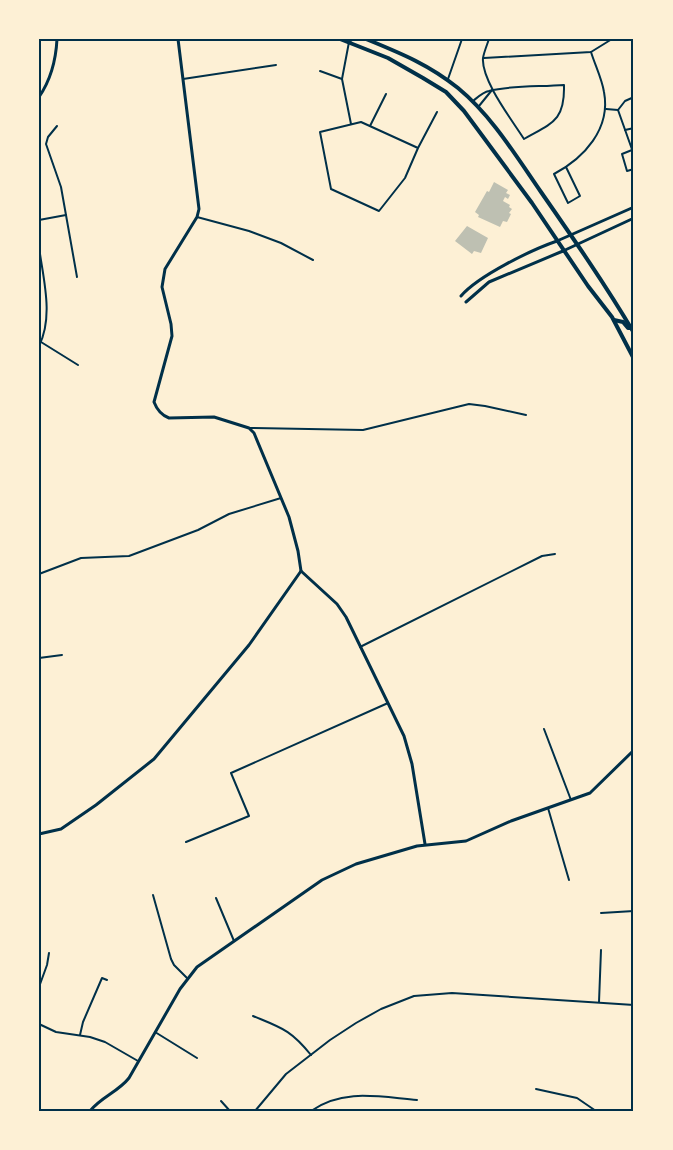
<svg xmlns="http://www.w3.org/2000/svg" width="673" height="1150" font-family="'IBM Plex Sans',sans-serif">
  <rect width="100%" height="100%" fill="#fdf0d5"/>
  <!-- building -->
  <g fill="#bec0b2">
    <path d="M 494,182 L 508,190 L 506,193 L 510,195 L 508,199 L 505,197 L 503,201 L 510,205 L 509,207 L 512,209 L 509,213 L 511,214 L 507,222 L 503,221 L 500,227 L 478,217 L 479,215 L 475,212 L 487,191 L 489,192 Z"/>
    <path d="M 467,226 L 488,238 L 481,253 L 474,251 L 472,254 L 455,241 Z"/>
  </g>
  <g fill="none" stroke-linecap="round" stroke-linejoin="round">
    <!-- minor -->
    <g stroke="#003049" stroke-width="2">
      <path d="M 348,39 L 349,42 L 354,39"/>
      <path d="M 349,42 L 342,79 L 351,124"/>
      <path d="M 484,58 L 591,52 L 612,39"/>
      <path d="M 320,71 L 342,79"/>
      <path d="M 183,79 L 276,65"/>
      <path d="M 448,79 L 462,39"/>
      <path d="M 473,101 C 478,97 483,92 489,91 C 511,85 541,87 564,85 C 565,121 552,123 524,139 C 512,120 481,80 483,58 C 484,52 487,45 489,39"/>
      <path d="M 479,106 L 492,90"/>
      <path d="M 606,109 L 618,110 L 634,155"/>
      <path d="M 618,110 L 625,101 L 634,97"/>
      <path d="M 57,126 L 48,137 L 46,144 L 61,187 L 77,277"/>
      <path d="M 370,126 L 386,94"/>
      <path d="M 625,130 L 634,128"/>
      <path d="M 418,148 L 405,178 L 379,211 L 331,189 L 320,132 L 361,122 L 418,148 L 437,112"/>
      <path d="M 632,150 L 622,154 L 627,171 L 634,169"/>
      <path d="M 566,167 L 580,196 L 568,203 L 554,174 C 584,158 611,129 604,92 C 602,79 595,65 591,52"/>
      <path d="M 197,217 L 249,231 L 281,243 L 313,260"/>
      <path d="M 39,220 L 66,215"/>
      <path d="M 39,247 C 43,278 54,316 39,346"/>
      <path d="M 41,342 L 78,365"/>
      <path d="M 249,428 L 363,430 L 469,404 L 485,406 L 526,415"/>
      <path d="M 39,574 L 81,558 L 129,556 L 198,530 L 229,514 L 281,498"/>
      <path d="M 360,647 L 542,556 L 555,554"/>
      <path d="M 39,658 L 62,655"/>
      <path d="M 544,729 L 571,800"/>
      <path d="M 548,808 L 569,880"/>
      <path d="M 186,842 L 249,816 L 231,773 L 388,703"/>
      <path d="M 153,895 L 171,959 L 174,965 L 187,978"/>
      <path d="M 216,898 L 234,941"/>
      <path d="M 601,913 L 634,911"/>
      <path d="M 39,987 L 47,965 L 49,953"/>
      <path d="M 599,1002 L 601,950"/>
      <path d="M 253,1016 C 282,1028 291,1030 311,1055"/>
      <path d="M 39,1024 L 56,1032 L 90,1037 L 105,1042 L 138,1061"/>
      <path d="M 155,1032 L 197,1058"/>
      <path d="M 80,1035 L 83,1022 L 102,978 L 107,980"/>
      <path d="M 536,1089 L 577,1098 L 596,1111"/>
      <path d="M 221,1101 L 230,1111"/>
      <path d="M 255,1111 L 286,1074 L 330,1040 L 356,1023 L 381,1009 L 414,996 L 452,993 L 634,1005"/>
      <path d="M 311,1111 C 343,1088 380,1097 417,1100"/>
    </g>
    <!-- tertiary -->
    <g stroke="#003049" stroke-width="3">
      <path d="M 178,39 L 199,209 L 197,217 L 165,269 L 162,287 L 171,324 L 172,336 L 154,402 C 157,410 161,415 169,418 L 214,417 L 249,428 L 254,433 L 289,517 L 298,551 L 301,571 L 337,604 L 346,617 L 404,736 L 412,764 L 425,844"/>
      <path d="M 39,97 C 50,81 56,59 57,39"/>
      <path d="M 461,296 C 478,276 531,250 557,241"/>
      <path d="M 466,302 L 489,282 L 563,251"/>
      <path d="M 39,834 L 61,829 L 96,805 L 154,759 L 249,645 L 301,571"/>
    </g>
    <!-- secondary -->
    <g stroke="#003049" stroke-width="3">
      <path d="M 557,241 L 634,207"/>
      <path d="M 563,251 L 634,218"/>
      <path d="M 90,1111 C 101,1097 118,1092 129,1078 L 180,989 L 197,967 L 322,880 L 356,864 L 417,846 L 466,841 L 511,821 L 590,793 L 634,750"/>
    </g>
    <!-- primary -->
    <g stroke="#003049" stroke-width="4">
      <path d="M 340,39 L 388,58 L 423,78 L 446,92 L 464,111 L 532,203 L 588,286 L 612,317 L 634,359"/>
      <path d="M 366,39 C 400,53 428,64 458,88 C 492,116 516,156 541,192 C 573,238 605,284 634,333"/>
      <path d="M 614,320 L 623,322 L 628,328 L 631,328"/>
    </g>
  </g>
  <!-- border -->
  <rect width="673" height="1150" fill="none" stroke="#fdf0d5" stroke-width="81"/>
  <rect x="40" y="40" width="592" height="1070" fill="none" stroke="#003049" stroke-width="2"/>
</svg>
